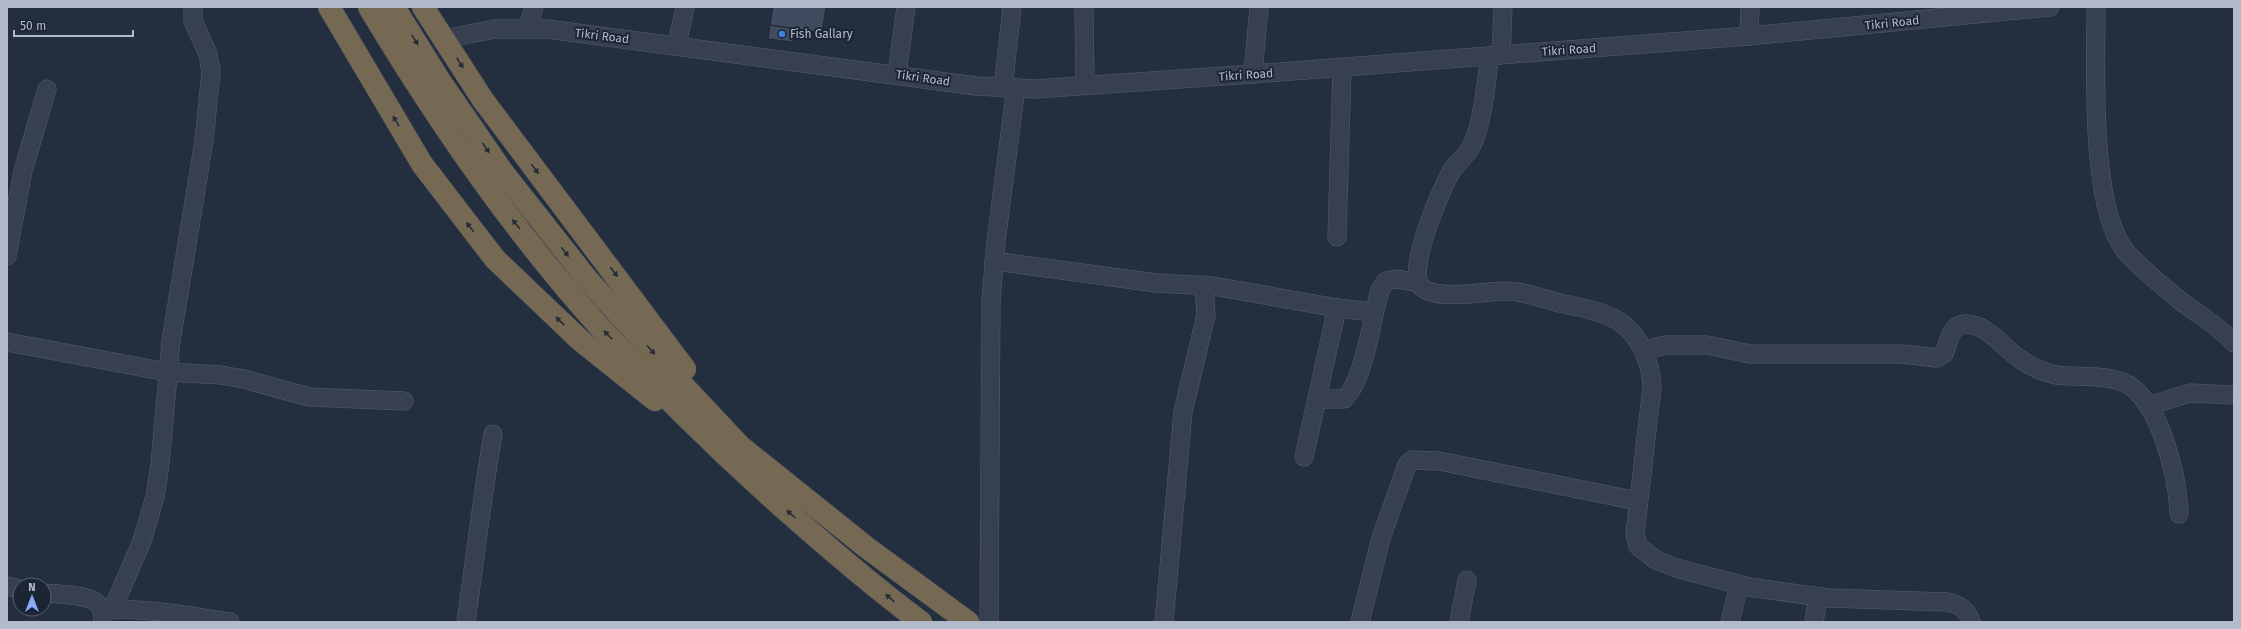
<svg xmlns="http://www.w3.org/2000/svg" width="2241" height="629" font-family="'Fira Sans',sans-serif">
  <rect width="100%" height="100%" fill="#232e3f"/>
  <!-- building -->
  <g fill="#3f4b5f" stroke="#1e2735">
    <path d="M 773,7 L 826,7 L 822,33 L 770,25 Z"/>
    <path d="M 770,25 L 795,29 L 793,42 L 768,39 Z"/>
  </g>
  <g fill="none" stroke-linecap="round" stroke-linejoin="round">
    <defs>
      <g id="minor">
        <path d="M 1084,7 L 1085,85"/>
        <path d="M 2096,7 C 2096,65 2089,211 2127,253 C 2144,271 2163,287 2182,302 C 2200,316 2219,326 2234,343"/>
        <path d="M 528,28 L 534,7"/>
        <path d="M 1749,36 L 1750,7"/>
        <path d="M 444,39 L 495,29 L 547,29 L 976,86 L 1035,89 L 1253,74 L 1749,36 L 2050,7"/>
        <path d="M 677,45 L 685,7"/>
        <path d="M 1501,55 L 1503,7"/>
        <path d="M 1490,56 C 1486,81 1483,123 1472,145 C 1468,154 1459,161 1453,169 C 1441,187 1410,263 1419,283 C 1429,304 1488,290 1507,291 C 1524,291 1543,299 1560,303 C 1578,307 1599,310 1615,319 C 1639,332 1651,362 1652,387 L 1635,534 L 1638,546 L 1656,560 L 1676,568 L 1749,587 L 1828,598 L 1948,602 C 1961,606 1967,609 1971,622"/>
        <path d="M 897,74 L 906,7"/>
        <path d="M 1253,74 L 1259,7"/>
        <path d="M 1003,88 L 1012,7"/>
        <path d="M 1337,237 L 1342,68"/>
        <path d="M 7,256 L 23,171 L 47,89"/>
        <path d="M 994,261 L 1156,283 L 1213,286 L 1337,308 L 1373,312"/>
        <path d="M 7,342 L 167,372 L 221,375 L 244,379 L 309,397 L 404,401"/>
        <path d="M 1644,351 L 1665,345 L 1707,345 L 1750,354 L 1903,354 L 1936,358 L 1944,354 C 1949,342 1950,325 1965,324 C 1987,323 2003,348 2020,359 C 2031,367 2043,372 2056,375 C 2078,378 2116,373 2133,388 C 2162,411 2178,479 2179,514"/>
        <path d="M 1317,399 L 1344,399 C 1364,382 1372,317 1380,290 L 1386,281 L 1397,279 L 1419,283"/>
        <path d="M 2148,406 L 2190,393 L 2234,395"/>
        <path d="M 1304,457 L 1337,308"/>
        <path d="M 7,586 L 20,589"/>
        <path d="M 44,593 C 56,594 88,595 96,602 C 102,607 103,615 103,622"/>
        <path d="M 113,608 L 142,541 L 155,497 L 160,464 L 171,341 L 204,141 L 211,71 L 208,54 L 193,21 L 193,7"/>
        <path d="M 102,609 C 145,608 187,615 230,622"/>
        <path d="M 466,622 C 475,559 482,497 493,434"/>
        <path d="M 989,622 L 991,300 L 996,241 L 1016,88"/>
        <path d="M 1164,622 L 1183,412 L 1206,315 L 1204,285"/>
        <path d="M 1360,622 L 1381,538 L 1407,465 L 1412,460 L 1439,461 L 1638,501"/>
        <path d="M 1459,622 L 1467,580"/>
        <path d="M 1730,622 L 1739,585"/>
        <path d="M 1814,622 L 1818,597"/>
      </g>
      <g id="highway">
        <path d="M 329,7 L 422,164 L 495,259 L 580,340 L 655,400"/>
        <path d="M 369,7 C 436,119 511,228 598,325 C 658,391 722,454 789,513 C 831,550 875,588 921,622"/>
        <path d="M 394,7 L 440,81 L 502,171 L 587,279 L 679,381 L 740,446 L 866,547 L 968,622"/>
        <path d="M 423,7 L 483,100 L 685,369"/>
      </g>
    </defs>
    <!-- minor casing -->
    <use href="#minor" stroke="#555e6c" stroke-width="19"/>
    <!-- highway casing -->
    <use href="#highway" stroke="#424b59" stroke-width="23"/>
    <!-- minor -->
    <use href="#minor" stroke="#37404f" stroke-width="18"/>
    <!-- highway -->
    <use href="#highway" stroke="#756954" stroke-width="22"/>
  </g>
  <!-- one-way arrows -->
  <defs><path id="oneway-solid" d="M-6-.8H1V-3.2L6.5 0L1 3.2V.8H-6Z"/></defs>
  <g fill="#252c36">
    <use href="#oneway-solid" transform="translate(415 40) rotate(58)"/>
    <use href="#oneway-solid" transform="translate(460 63) rotate(57)"/>
    <use href="#oneway-solid" transform="translate(396 121) rotate(-121)"/>
    <use href="#oneway-solid" transform="translate(486 148) rotate(56)"/>
    <use href="#oneway-solid" transform="translate(535 169) rotate(53)"/>
    <use href="#oneway-solid" transform="translate(516 224) rotate(-128)"/>
    <use href="#oneway-solid" transform="translate(470 227) rotate(-128)"/>
    <use href="#oneway-solid" transform="translate(565 252) rotate(52)"/>
    <use href="#oneway-solid" transform="translate(614 272) rotate(53)"/>
    <use href="#oneway-solid" transform="translate(560 321) rotate(-136)"/>
    <use href="#oneway-solid" transform="translate(608 335) rotate(-134)"/>
    <use href="#oneway-solid" transform="translate(651 350) rotate(48)"/>
    <use href="#oneway-solid" transform="translate(791 514) rotate(-138)"/>
    <use href="#oneway-solid" transform="translate(890 598) rotate(-140)"/>
  </g>
  <!-- markers -->
  <circle fill="#3f7fe0" stroke="#1c2533" stroke-width="1.5" cx="782" cy="34" r="4"/>
  <g text-anchor="middle" stroke-width="4" stroke-linejoin="round" paint-order="stroke">
    <!-- street labels -->
    <g font-size="12" fill="#b3bbca" stroke="#1c2533">
      <text transform="translate(1892 23) rotate(-6)" y="4">Tikri Road</text>
      <text transform="translate(602 36) rotate(7)" y="4">Tikri Road</text>
      <text transform="translate(1569 50) rotate(-4)" y="4">Tikri Road</text>
      <text transform="translate(1246 75) rotate(-4)" y="4">Tikri Road</text>
      <text transform="translate(923 78) rotate(8)" y="4">Tikri Road</text>
    </g>
    <!-- poi labels -->
    <g font-size="12" fill="#b3bbca" stroke="#1c2533" text-anchor="start">
      <text x="790" y="38">Fish Gallary</text>
    </g>
  </g>
  <!-- border -->
  <rect width="2241" height="629" fill="none" stroke="#b3bbca" stroke-width="16"/>
  <!-- north arrow -->
  <g transform="translate(32 597)"><circle r="19" fill="#1c2533" stroke="#58616f"/>
  <path d="M0-3L7 15L0 10L-7 15Z" fill="#85affc"/>
  <text y="-6" font-size="11" font-weight="bold" text-anchor="middle" fill="#b3bbca">N</text>
  </g>
  <!-- scale -->
  <path d="M14 30v6h119v-6" fill="none" stroke="#b3bbca" stroke-width="2"/>
  <text x="20" y="30" font-size="12" fill="#b3bbca" stroke="#1c2533" stroke-width="3" paint-order="stroke">50 m</text>
</svg>
